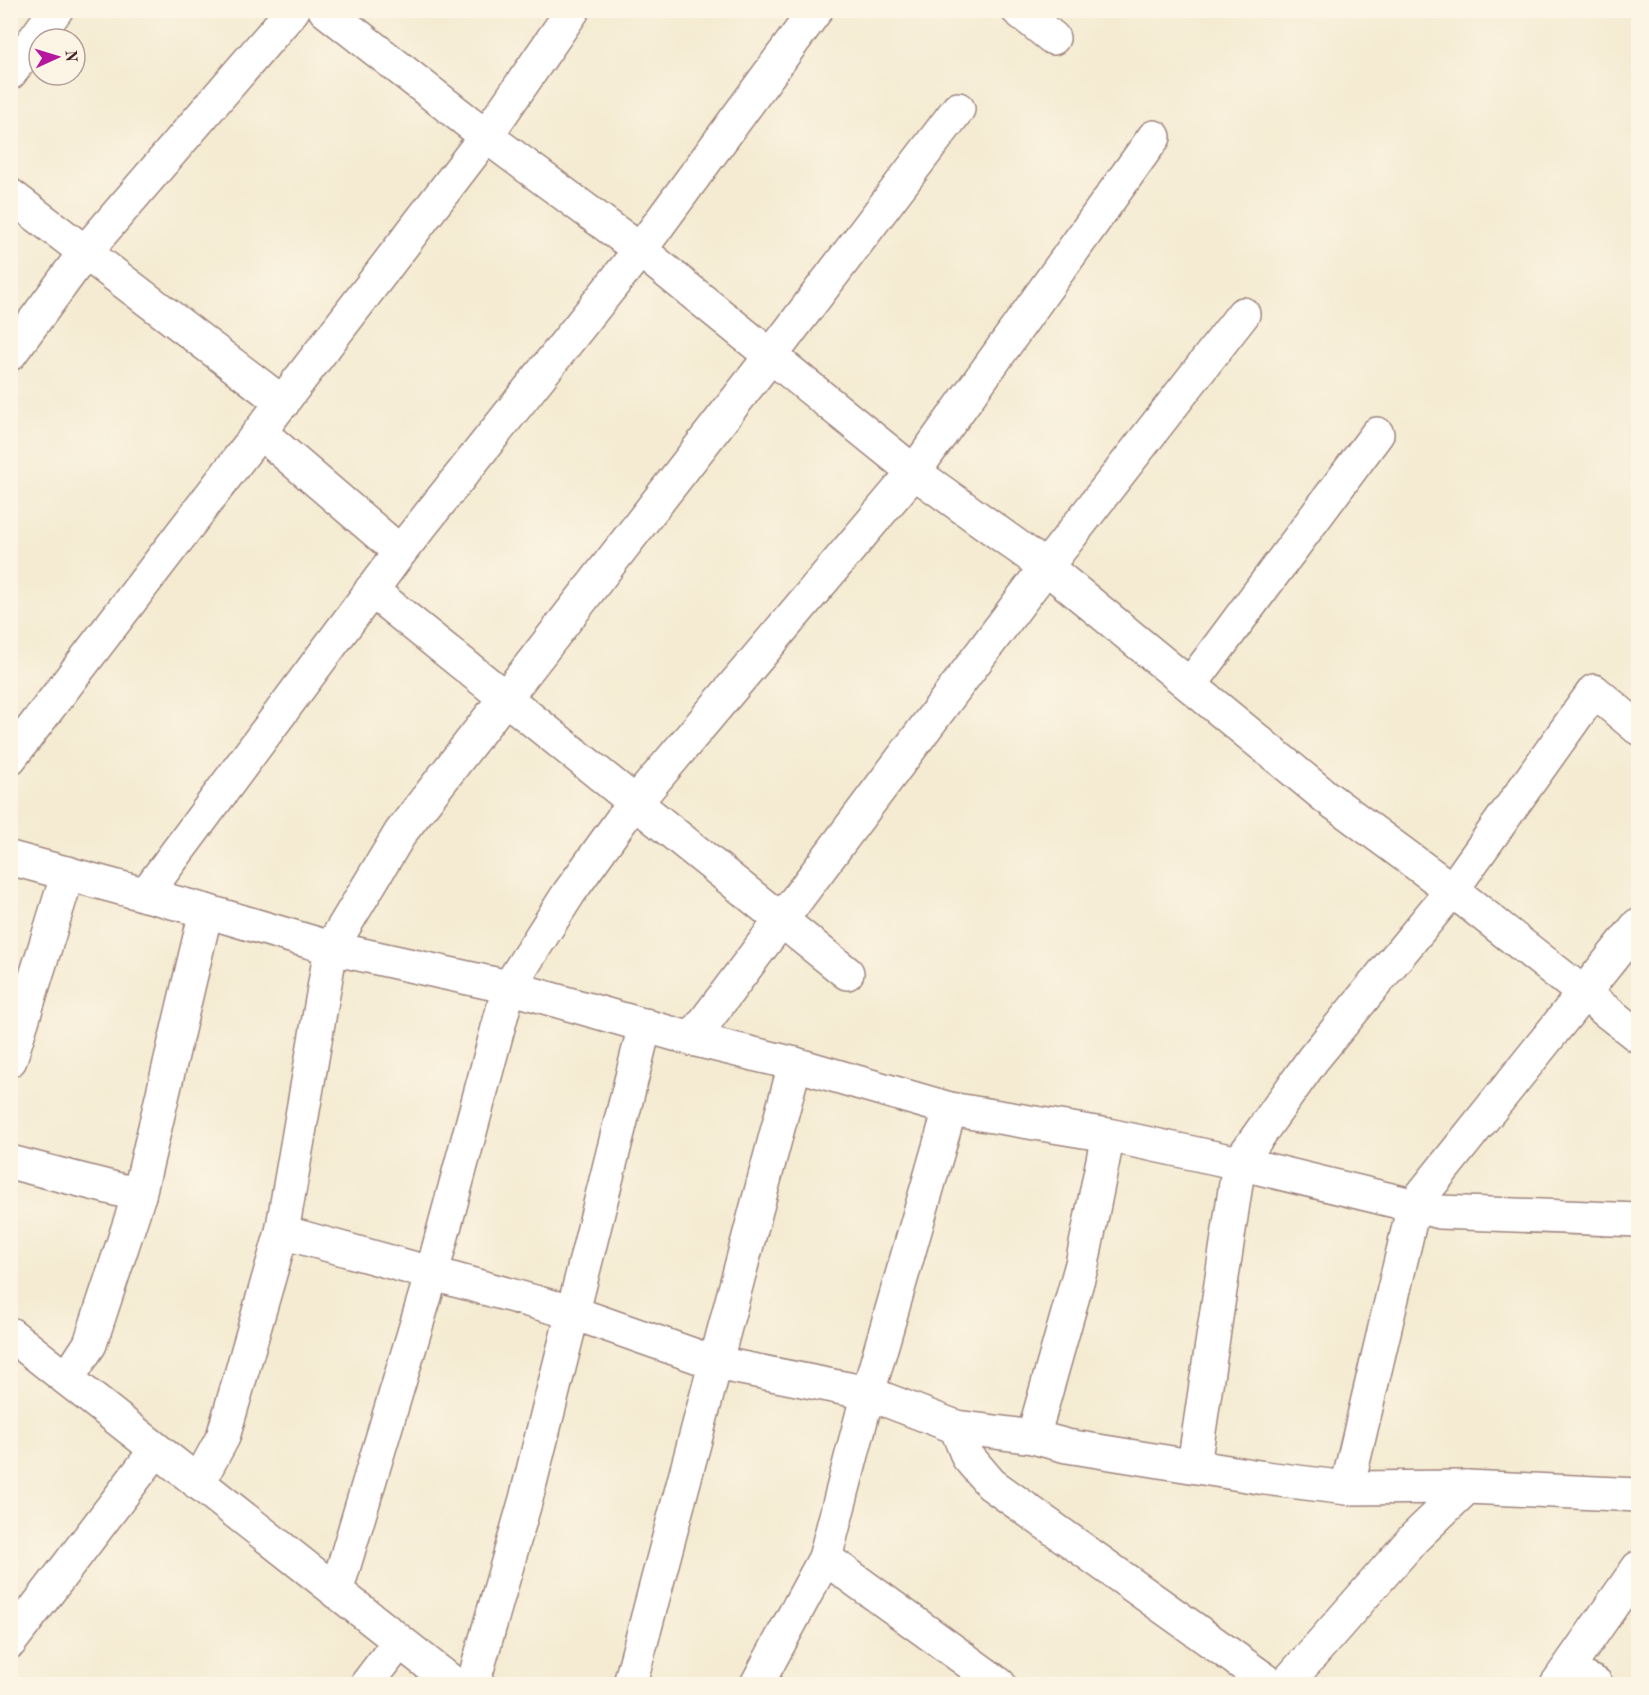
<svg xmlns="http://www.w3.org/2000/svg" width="1649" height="1695" font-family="'Old Standard TT',serif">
  <rect width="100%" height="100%" fill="#fcf5e5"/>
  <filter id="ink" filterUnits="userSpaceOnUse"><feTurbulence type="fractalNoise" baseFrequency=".0167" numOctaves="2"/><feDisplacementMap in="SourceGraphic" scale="12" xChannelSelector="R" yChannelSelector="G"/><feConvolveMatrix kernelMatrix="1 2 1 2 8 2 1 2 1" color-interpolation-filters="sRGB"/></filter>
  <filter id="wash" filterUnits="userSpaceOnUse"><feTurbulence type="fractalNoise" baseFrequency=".008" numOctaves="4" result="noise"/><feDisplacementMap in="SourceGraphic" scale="24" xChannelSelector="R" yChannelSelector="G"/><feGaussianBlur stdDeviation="1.35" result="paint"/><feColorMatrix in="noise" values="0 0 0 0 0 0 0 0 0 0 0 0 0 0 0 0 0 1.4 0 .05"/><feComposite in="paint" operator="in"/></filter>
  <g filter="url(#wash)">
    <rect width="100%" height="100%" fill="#f4ebd2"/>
  </g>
  <g filter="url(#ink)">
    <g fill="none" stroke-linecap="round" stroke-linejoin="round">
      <defs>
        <g id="minor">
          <path d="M 325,10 L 486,136 L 640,250 L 914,472 L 1046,567 L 1326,797 L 1452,890 L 1638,1036"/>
          <path d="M 1018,10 L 1053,38"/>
          <path d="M 10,73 L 56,10"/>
          <path d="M 10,195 L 283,403"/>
          <path d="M 10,354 L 85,252 L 293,10"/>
          <path d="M 261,433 L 400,552"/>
          <path d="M 371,590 L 847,973"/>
          <path d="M 1191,684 L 1377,434"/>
          <path d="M 10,758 L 486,136 L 573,10"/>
          <path d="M 10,858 L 206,911 L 331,948 L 509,987 L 692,1039 L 795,1064 L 950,1109 L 1108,1135 L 1239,1163 L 1440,1212 L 1638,1220"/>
          <path d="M 145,895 L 400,552 L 640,250 L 816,10"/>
          <path d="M 692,1039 L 1046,567 L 1243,314"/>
          <path d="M 10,1060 L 68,873"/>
          <path d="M 10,1162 L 139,1195"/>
          <path d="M 282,1232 L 571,1312 L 716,1363 L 868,1393 L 956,1427 L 1033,1437 L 1067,1446 L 1265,1478 L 1347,1488 L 1467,1487 L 1638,1495"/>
          <path d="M 10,1334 L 454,1684"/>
          <path d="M 67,1379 L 90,1344 L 139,1195 L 206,911"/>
          <path d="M 956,1427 L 968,1457 L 991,1484 L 1271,1684"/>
          <path d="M 1033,1437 L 1082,1264 L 1108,1135"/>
          <path d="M 1194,1465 L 1239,1163 L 1313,1059 L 1452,890 L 1594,691 L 1638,728"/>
          <path d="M 198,1483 L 223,1437 L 282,1232 L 331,948 L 401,832 L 770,357 L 958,109"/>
          <path d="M 1347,1488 L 1414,1205 L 1638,925"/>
          <path d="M 825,1558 L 999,1684"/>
          <path d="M 336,1592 L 432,1273 L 509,987 L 569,893 L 625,815 L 914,472 L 1154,137"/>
          <path d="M 10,1642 L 156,1450"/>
          <path d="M 1569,1671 L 1596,1684"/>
          <path d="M 367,1684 L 399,1642"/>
          <path d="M 473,1684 L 526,1499 L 645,1025"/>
          <path d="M 630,1684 L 795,1064"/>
          <path d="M 757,1684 L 825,1558 L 868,1393 L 950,1109"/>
          <path d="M 1286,1684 L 1414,1538 L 1467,1487"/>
          <path d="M 1557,1684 L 1638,1568"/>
        </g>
      </defs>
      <!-- minor casing -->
      <use href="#minor" stroke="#9f857e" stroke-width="36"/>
      <!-- minor -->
      <use href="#minor" stroke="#fff" stroke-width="33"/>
    </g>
  </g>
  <!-- margin -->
  <rect width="1649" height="1695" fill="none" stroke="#fcf5e5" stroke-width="36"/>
  <!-- north arrow -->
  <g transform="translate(57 57) rotate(86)"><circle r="28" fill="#fcf5e5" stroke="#b59f9b" stroke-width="1.5"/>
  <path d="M0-4.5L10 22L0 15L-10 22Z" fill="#b5179e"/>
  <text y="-9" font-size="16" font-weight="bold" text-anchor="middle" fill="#4a1f2b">N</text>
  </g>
</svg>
